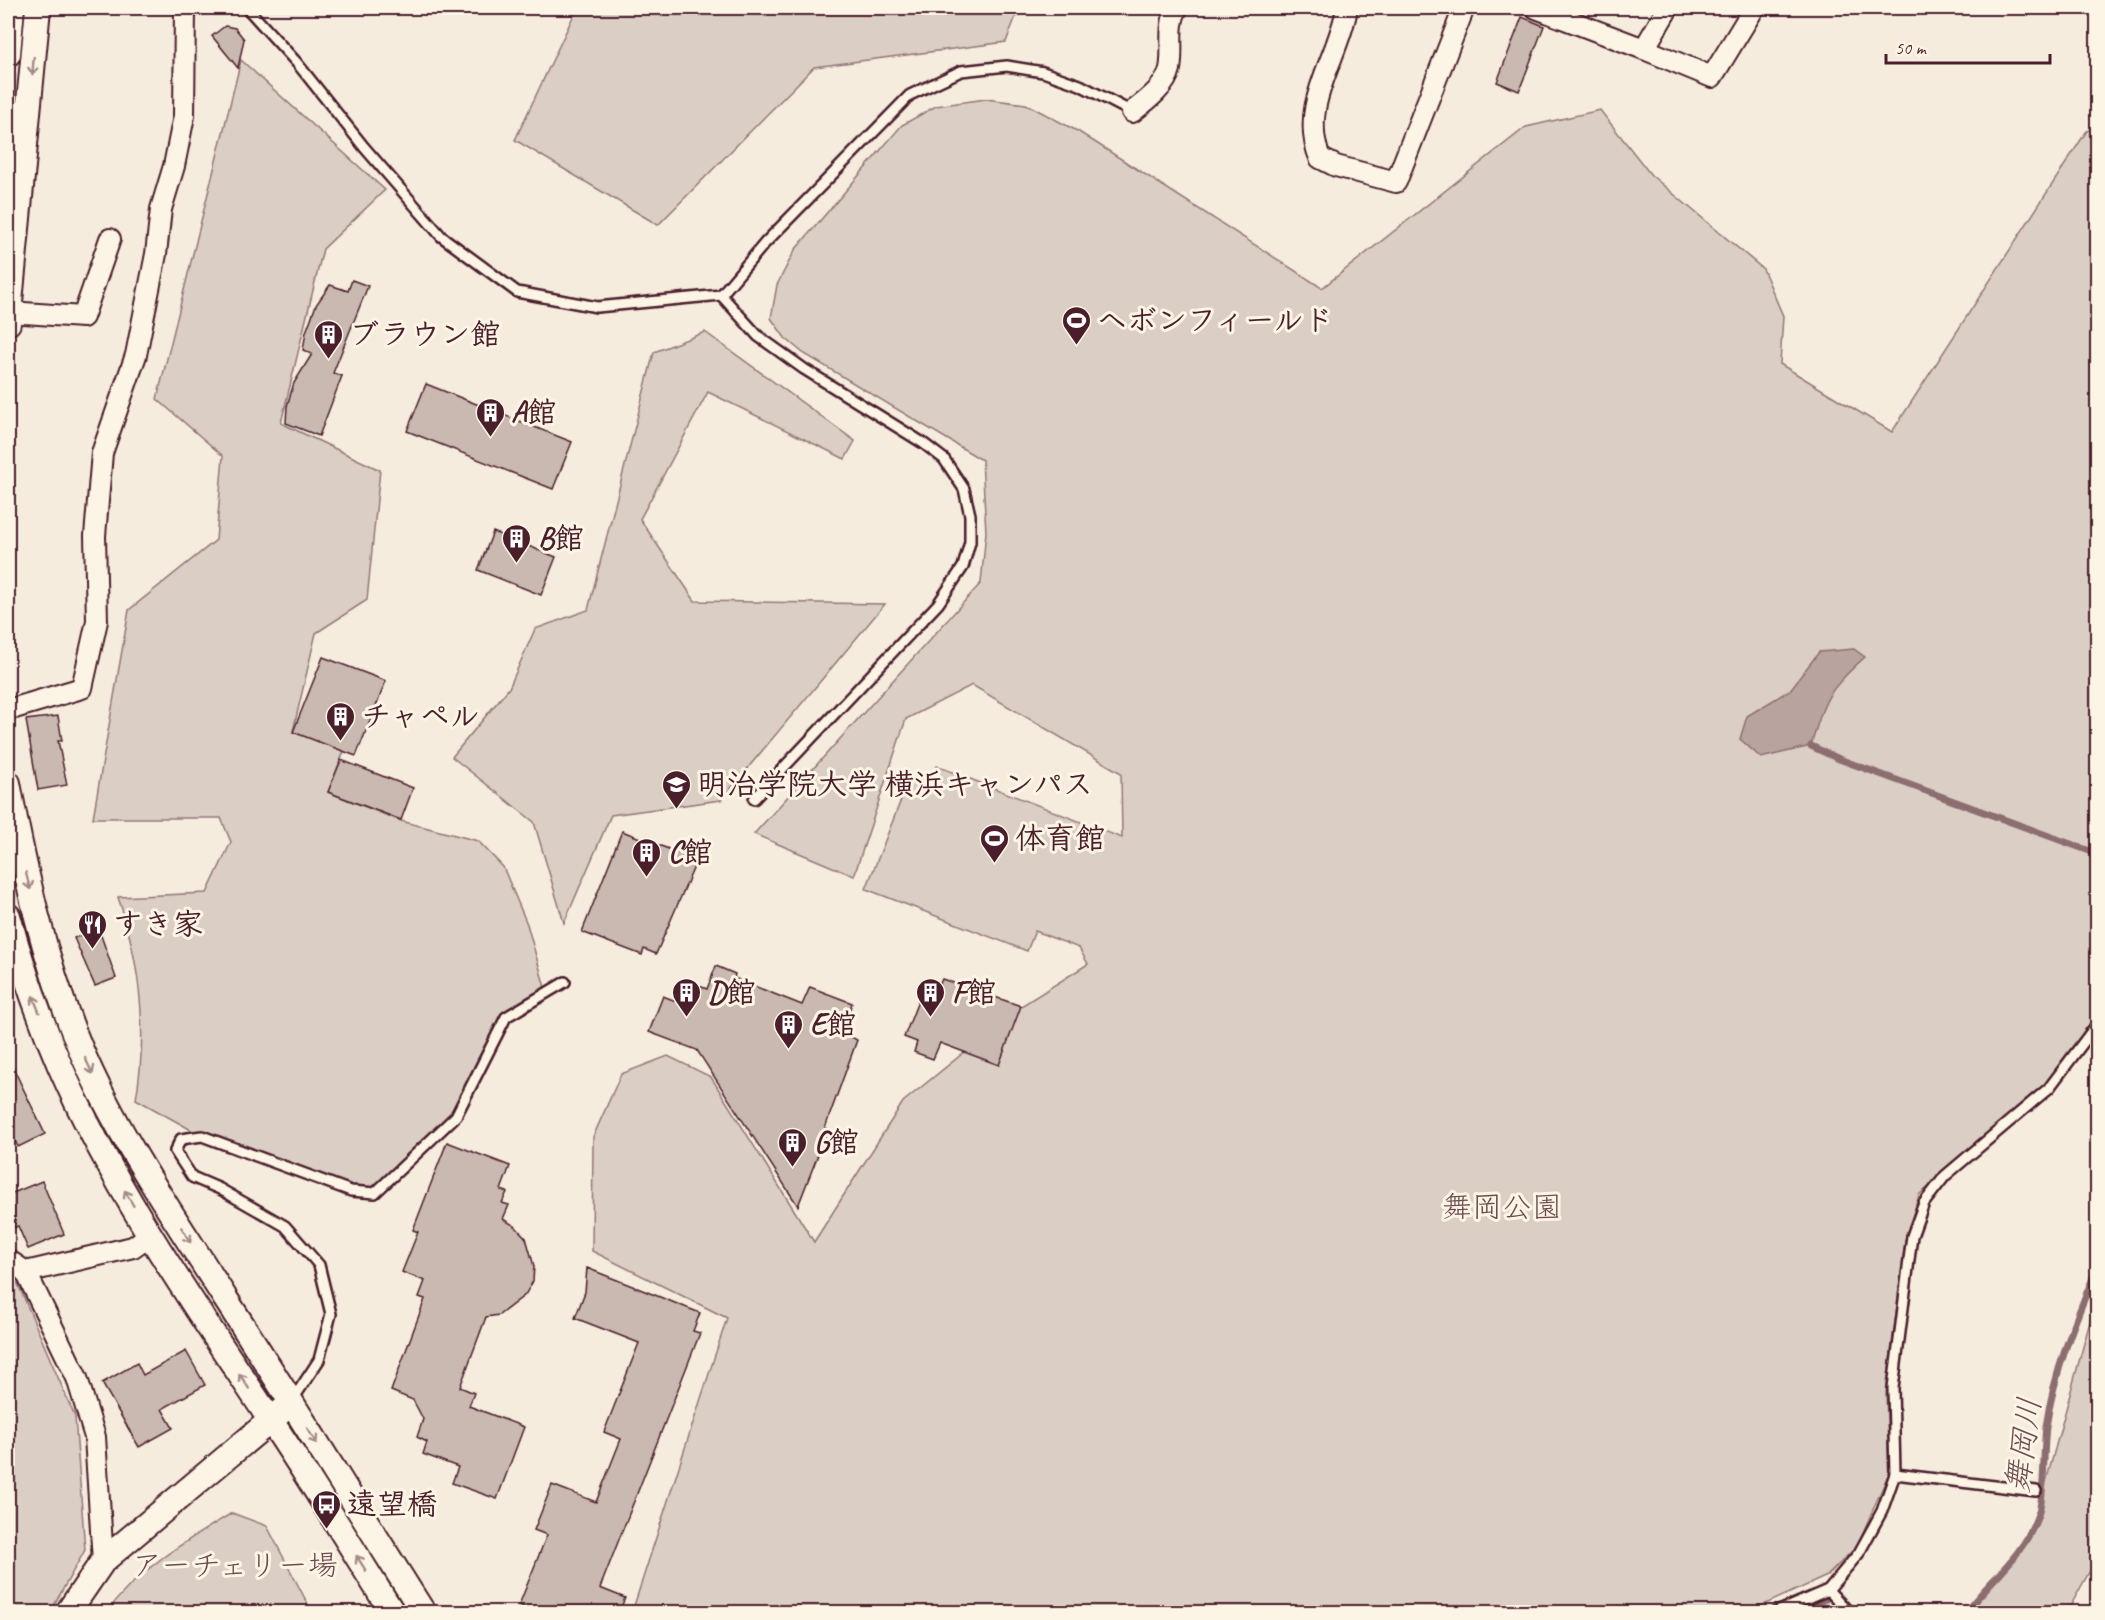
<svg xmlns="http://www.w3.org/2000/svg" width="2105" height="1620" font-family="Caveat,'Klee One',sans-serif">
  <rect width="100%" height="100%" fill="#f5ecde"/>
  <filter id="ink" filterUnits="userSpaceOnUse"><feTurbulence type="fractalNoise" baseFrequency=".0167" numOctaves="2"/><feDisplacementMap in="SourceGraphic" scale="12" xChannelSelector="R" yChannelSelector="G"/><feConvolveMatrix kernelMatrix="1 2 1 2 8 2 1 2 1" color-interpolation-filters="sRGB"/></filter>
  <g filter="url(#ink)">
    <!-- green -->
    <g fill="#dbcec4" stroke="#927678" stroke-width="1.5">
      <path d="M 577,8 L 1019,8 L 1006,42 L 814,67 L 658,225 L 515,140 Z"/>
      <path d="M 241,60 L 385,190 L 323,249 L 281,423 L 380,470 L 367,600 L 316,633 L 293,731 L 344,751 L 328,792 L 401,821 L 478,841 L 503,867 L 527,924 L 546,991 L 506,1017 L 456,1116 L 375,1193 L 351,1191 L 202,1136 L 136,1099 C 148,1031 140,962 118,897 L 207,893 L 231,842 L 221,818 L 93,818 L 129,610 L 216,540 L 223,456 L 157,399 Z"/>
      <path d="M 986,99 L 1026,104 L 1079,132 L 1322,288 L 1526,127 L 1600,110 L 1651,175 L 1763,269 L 1783,316 L 1780,364 L 1892,432 L 2086,132 L 2097,124 L 2097,1022 L 2049,1088 L 1919,1195 L 1905,1241 L 1886,1393 L 1889,1473 L 1857,1546 L 1827,1576 L 1748,1612 L 632,1612 L 727,1318 L 592,1251 L 593,1137 L 621,1074 L 668,1056 L 711,1077 L 814,1242 L 903,1102 L 1021,1006 L 1088,964 L 1079,948 L 1035,931 L 1027,951 L 866,889 L 910,777 L 930,784 L 937,766 L 1122,838 L 1121,773 L 972,685 L 906,719 L 854,876 L 754,834 L 981,583 L 986,532 L 982,460 L 803,353 L 785,338 L 771,318 L 777,285 L 795,250 L 902,125 L 936,106 Z"/>
      <path d="M 705,332 L 855,441 L 845,459 L 708,392 L 640,519 L 695,601 L 885,604 L 721,800 L 611,815 L 564,923 L 534,822 L 452,757 L 509,688 L 535,629 L 588,610 L 654,352 Z"/>
      <path d="M 8,1278 L 18,1284 L 75,1417 L 85,1550 L 50,1612 L 8,1612 Z"/>
      <path d="M 2097,1296 L 2097,1558 L 2067,1612 L 1967,1612 L 2017,1558 L 2041,1500 Z"/>
      <path d="M 232,1513 L 267,1526 L 311,1610 L 310,1612 L 107,1612 C 139,1568 186,1541 232,1513 Z"/>
    </g>
    <!-- water -->
    <path fill="#b8a39e" stroke="#8c6e70" stroke-width="1.5" d="M 1854,649 L 1865,657 C 1827,691 1825,698 1811,746 L 1761,758 L 1740,739 L 1747,716 L 1790,690 L 1819,652 Z"/>
    <g fill="none" stroke-linecap="round" stroke-linejoin="round">
      <!-- stream -->
      <g stroke="#8c6e70" stroke-width="7">
        <path d="M 1811,746 L 1839,759 L 2098,854"/>
        <path d="M 1793,1612 L 1826,1599"/>
        <path d="M 1966,1612 C 1989,1581 2023,1556 2037,1518 C 2045,1499 2043,1451 2046,1427 C 2054,1371 2076,1318 2098,1266"/>
      </g>
    </g>
    <!-- building -->
    <g fill="#cab9b1" stroke="#4a1f2b" stroke-width="1.5">
      <path d="M 1522,17 L 1544,26 L 1519,91 L 1497,82 Z"/>
      <path d="M 225,26 L 235,28 L 244,39 L 238,68 L 212,36 Z"/>
      <path d="M 352,280 L 368,286 L 333,373 L 342,376 L 319,436 L 286,423 L 287,406 L 294,383 L 312,354 L 303,350 L 306,332 L 316,305 L 330,285 L 348,291 Z"/>
      <path d="M 426,384 L 572,442 L 553,489 L 407,431 Z"/>
      <path d="M 493,532 L 556,557 L 541,595 L 478,570 Z"/>
      <path d="M 323,657 L 386,681 L 356,756 L 293,732 Z"/>
      <path d="M 58,716 L 62,741 L 58,741 L 67,785 L 38,790 L 26,720 Z"/>
      <path d="M 341,760 L 413,788 L 401,820 L 328,792 Z"/>
      <path d="M 622,831 L 697,860 L 656,954 L 644,949 L 642,955 L 582,932 Z"/>
      <path d="M 99,930 L 116,978 L 95,986 L 74,938 Z"/>
      <path d="M 716,966 L 735,974 L 734,978 L 802,1005 L 810,987 L 852,1003 L 842,1032 L 857,1040 L 825,1128 L 828,1129 L 798,1206 L 697,1050 L 649,1032 L 663,996 L 681,1003 L 689,982 L 707,989 Z"/>
      <path d="M 942,979 L 1021,1006 L 999,1065 L 940,1043 L 933,1059 L 914,1052 L 917,1042 L 904,1037 L 922,991 L 935,996 Z"/>
      <path d="M 8,1057 L 45,1134 L 18,1147 L 8,1125 Z"/>
      <path d="M 447,1142 L 510,1166 L 501,1190 L 507,1192 L 502,1203 L 509,1205 L 503,1219 L 515,1226 L 526,1238 L 534,1266 L 533,1281 L 525,1295 L 499,1315 L 486,1317 L 460,1387 L 474,1393 L 469,1406 L 524,1427 L 497,1499 L 452,1483 L 458,1467 L 423,1454 L 427,1442 L 417,1437 L 423,1419 L 413,1400 L 391,1391 L 425,1299 L 419,1297 L 425,1281 L 402,1272 L 418,1232 L 413,1230 Z"/>
      <path d="M 42,1181 L 64,1234 L 28,1249 L 18,1226 L 8,1230 L 8,1195 Z"/>
      <path d="M 587,1268 L 700,1313 L 693,1331 L 700,1333 L 600,1588 L 625,1598 L 619,1612 L 536,1612 L 519,1605 L 547,1535 L 534,1530 L 552,1485 L 596,1502 L 621,1439 L 604,1432 L 639,1343 L 575,1318 L 585,1292 Z"/>
      <path d="M 186,1351 L 205,1385 L 162,1409 L 173,1428 L 139,1447 L 102,1383 L 137,1363 L 143,1375 Z"/>
    </g>
    <g fill="none" stroke-linecap="round" stroke-linejoin="round">
      <defs>
        <g id="service">
          <path d="M 247,8 L 297,63 L 364,147 L 441,236 L 517,292 L 597,307 L 721,295 L 765,243 L 910,95 L 961,71 L 1007,66 L 1043,72 L 1080,85 L 1132,112"/>
          <path d="M 721,295 L 758,336 L 804,369 L 923,443 L 944,459 L 964,489 L 970,515 L 970,542 L 963,567 L 938,604 L 754,799"/>
          <path d="M 292,1401 L 319,1360 L 331,1314 L 319,1265 L 285,1226 L 220,1189 L 192,1177 L 175,1151 L 181,1139 L 202,1136 L 351,1191 L 375,1193 L 456,1116 L 506,1017 L 565,982"/>
          <path d="M 1895,1474 L 2036,1491"/>
          <path d="M 1828,1590 L 1849,1612"/>
          <path d="M 1777,1612 L 1828,1590 L 1859,1553 L 1882,1511 L 1895,1474 L 1893,1388 L 1912,1236 L 1924,1203 L 1945,1176 L 2049,1088 L 2098,1023"/>
        </g>
        <g id="minor">
          <path d="M 1347,8 C 1339,58 1298,105 1320,158 L 1336,166 L 1396,182 L 1464,8"/>
          <path d="M 1536,8 L 1644,49 L 1668,8"/>
          <path d="M 1644,49 L 1712,77 L 1754,8"/>
          <path d="M 1132,112 C 1145,102 1166,87 1170,69 C 1174,49 1167,27 1177,8"/>
          <path d="M 8,119 L 28,122"/>
          <path d="M 9,312 L 83,317 L 110,239"/>
          <path d="M 8,710 L 82,688 L 97,621 L 95,536 L 102,453 L 136,355 L 156,254 L 161,209 L 174,166 L 184,116 L 185,8"/>
          <path d="M 8,1260 L 26,1272 L 77,1378 L 95,1437 L 103,1561"/>
          <path d="M 26,1272 L 133,1247 L 150,1235"/>
        </g>
        <g id="tertiary">
          <path d="M 8,54 L 12,8"/>
          <path d="M 8,323 L 38,8"/>
          <path d="M 8,783 C 25,873 45,965 81,1050 C 118,1137 175,1218 225,1298 C 292,1402 357,1508 423,1612"/>
          <path d="M 8,916 C 22,967 39,1017 60,1066 C 115,1192 195,1306 271,1421 C 313,1483 352,1549 392,1612"/>
          <path d="M 68,1612 L 103,1561 L 283,1410"/>
        </g>
      </defs>
      <!-- service casing -->
      <use href="#service" stroke="#4a1f2b" stroke-width="14"/>
      <!-- minor casing -->
      <use href="#minor" stroke="#4a1f2b" stroke-width="24"/>
      <!-- tertiary casing -->
      <use href="#tertiary" stroke="#4a1f2b" stroke-width="28"/>
      <!-- service -->
      <use href="#service" stroke="#fcf5e5" stroke-width="9"/>
      <!-- minor -->
      <use href="#minor" stroke="#fcf5e5" stroke-width="20"/>
      <!-- tertiary -->
      <use href="#tertiary" stroke="#fcf5e5" stroke-width="24"/>
    </g>
    <!-- one-way arrows -->
    <defs><path id="oneway-shaft" d="M-6 0H5M1.5-3L5.5 0L1.5 3" fill="none" stroke-width="1.6" stroke-linecap="round" stroke-linejoin="round" transform="scale(1.5)"/></defs>
    <g stroke="#a38a88">
      <use href="#oneway-shaft" transform="translate(33 66) rotate(95)"/>
      <use href="#oneway-shaft" transform="translate(28 881) rotate(75)"/>
      <use href="#oneway-shaft" transform="translate(36 1004) rotate(-112)"/>
      <use href="#oneway-shaft" transform="translate(89 1066) rotate(64)"/>
      <use href="#oneway-shaft" transform="translate(129 1198) rotate(-120)"/>
      <use href="#oneway-shaft" transform="translate(186 1235) rotate(59)"/>
      <use href="#oneway-shaft" transform="translate(244 1381) rotate(-123)"/>
      <use href="#oneway-shaft" transform="translate(312 1436) rotate(58)"/>
      <use href="#oneway-shaft" transform="translate(361 1563) rotate(-122)"/>
    </g>
  </g>
  <!-- icons -->
  <defs>
    <symbol id="stadium-pin" viewBox="-11 -11 22 30"><path d="M0 17L-7.5 6A9.5 9.5 0 1 1 7.5 6Z" fill="#4a1f2b" stroke="#fcf5e5"/><path d="M0-5a6.5 5 0 1 0 0 10a6.5 5 0 1 0 0-10ZM-3.5-1.8h7v3.6h-7Z" fill="#fff"/></symbol>
    <symbol id="building-pin" viewBox="-11 -11 22 30"><path d="M0 17L-7.5 6A9.5 9.5 0 1 1 7.5 6Z" fill="#4a1f2b" stroke="#fcf5e5"/><path d="M-4-6H4V6H1V3H-1V6H-4ZM-2.5-4.3h1.7v1.8h-1.7ZM.8-4.3h1.7v1.8H.8ZM-2.5-1h1.7V.8h-1.7ZM.8-1h1.7V.8H.8Z" fill="#fff"/></symbol>
    <symbol id="university-pin" viewBox="-11 -11 22 30"><path d="M0 17L-7.5 6A9.5 9.5 0 1 1 7.5 6Z" fill="#4a1f2b" stroke="#fcf5e5"/><path d="M0-5L7-2L0 1L-7-2ZM-4 1L0 2.5L4 1V4Q0 6-4 4Z" fill="#fff"/></symbol>
    <symbol id="restaurant-pin" viewBox="-11 -11 22 30"><path d="M0 17L-7.5 6A9.5 9.5 0 1 1 7.5 6Z" fill="#4a1f2b" stroke="#fcf5e5"/><path d="M-5-6h1v4h1v-4h1v4h1v-4h1v5L-1.5 .5V6h-2V.5L-5-1ZM5-6V6H3V1.5H1.5Q1.5-4 5-6Z" fill="#fff"/></symbol>
    <symbol id="bus-pin" viewBox="-11 -11 22 30"><path d="M0 17L-7.5 6A9.5 9.5 0 1 1 7.5 6Z" fill="#4a1f2b" stroke="#fcf5e5"/><path d="M-5-6H5V4H4V6H2V4H-2V6H-4V4H-5ZM-3.5-4V0h7V-4ZM-3.5 1.2v1.5H-2V1.2ZM2 1.2v1.5H3.5V1.2Z" fill="#fff"/></symbol>
  </defs>
  <g fill-rule="evenodd">
    <use href="#stadium-pin" x="1060" y="304" width="33" height="45"/>
    <use href="#building-pin" x="312" y="318" width="33" height="45"/>
    <use href="#building-pin" x="474" y="396" width="33" height="45"/>
    <use href="#building-pin" x="500" y="522" width="33" height="45"/>
    <use href="#building-pin" x="324" y="700" width="33" height="45"/>
    <use href="#university-pin" x="660" y="768" width="33" height="45"/>
    <use href="#stadium-pin" x="978" y="822" width="33" height="45"/>
    <use href="#building-pin" x="630" y="836" width="33" height="45"/>
    <use href="#restaurant-pin" x="76" y="908" width="33" height="45"/>
    <use href="#building-pin" x="670" y="976" width="33" height="45"/>
    <use href="#building-pin" x="914" y="976" width="33" height="45"/>
    <use href="#building-pin" x="772" y="1008" width="33" height="45"/>
    <use href="#building-pin" x="776" y="1126" width="33" height="45"/>
    <use href="#bus-pin" x="310" y="1488" width="33" height="45"/>
  </g>
  <g text-anchor="middle" stroke-width="6" stroke-linejoin="round" paint-order="stroke">
    <!-- poi labels -->
    <g font-size="30" font-weight="bold" fill="#4a1f2b" stroke="#fcf5e5" text-anchor="start">
      <text x="1097" y="330">ヘボンフィールド</text>
      <text x="349" y="344">ブラウン館</text>
      <text x="511" y="422">A館</text>
      <text x="538" y="548">B館</text>
      <text x="361" y="726">チャペル</text>
      <text x="697" y="794">明治学院大学 横浜キャンパス</text>
      <text x="1015" y="848">体育館</text>
      <text x="668" y="862">C館</text>
      <text x="113" y="934">すき家</text>
      <text x="708" y="1002">D館</text>
      <text x="952" y="1002">F館</text>
      <text x="810" y="1034">E館</text>
      <text x="814" y="1152">G館</text>
      <text x="347" y="1514">遠望橋</text>
    </g>
    <!-- park labels -->
    <g font-size="30" fill="#6e4b51" stroke="#fcf5e5">
      <text x="1502" y="1217">舞岡公園</text>
      <text x="235" y="1575">アーチェリー場</text>
    </g>
    <!-- water labels -->
    <g font-size="32" font-style="italic" fill="#704d53" stroke="#fcf5e5">
      <text transform="translate(2023 1445) rotate(-82)" y="11">舞岡川</text>
    </g>
  </g>
  <!-- margin -->
  <rect width="2105" height="1620" fill="none" stroke="#fcf5e5" stroke-width="30"/>
  <rect x="15" y="15" width="2075" height="1590" fill="none" stroke="#4a1f2b" stroke-width="2" filter="url(#ink)"/>
  <!-- scale -->
  <path d="M1886 54v9h164v-9" fill="none" stroke="#4a1f2b" stroke-width="3"/>
  <text x="1895" y="54" font-size="18" fill="#4a1f2b" stroke="#fcf5e5" stroke-width="4.5" paint-order="stroke">50 m</text>
</svg>
